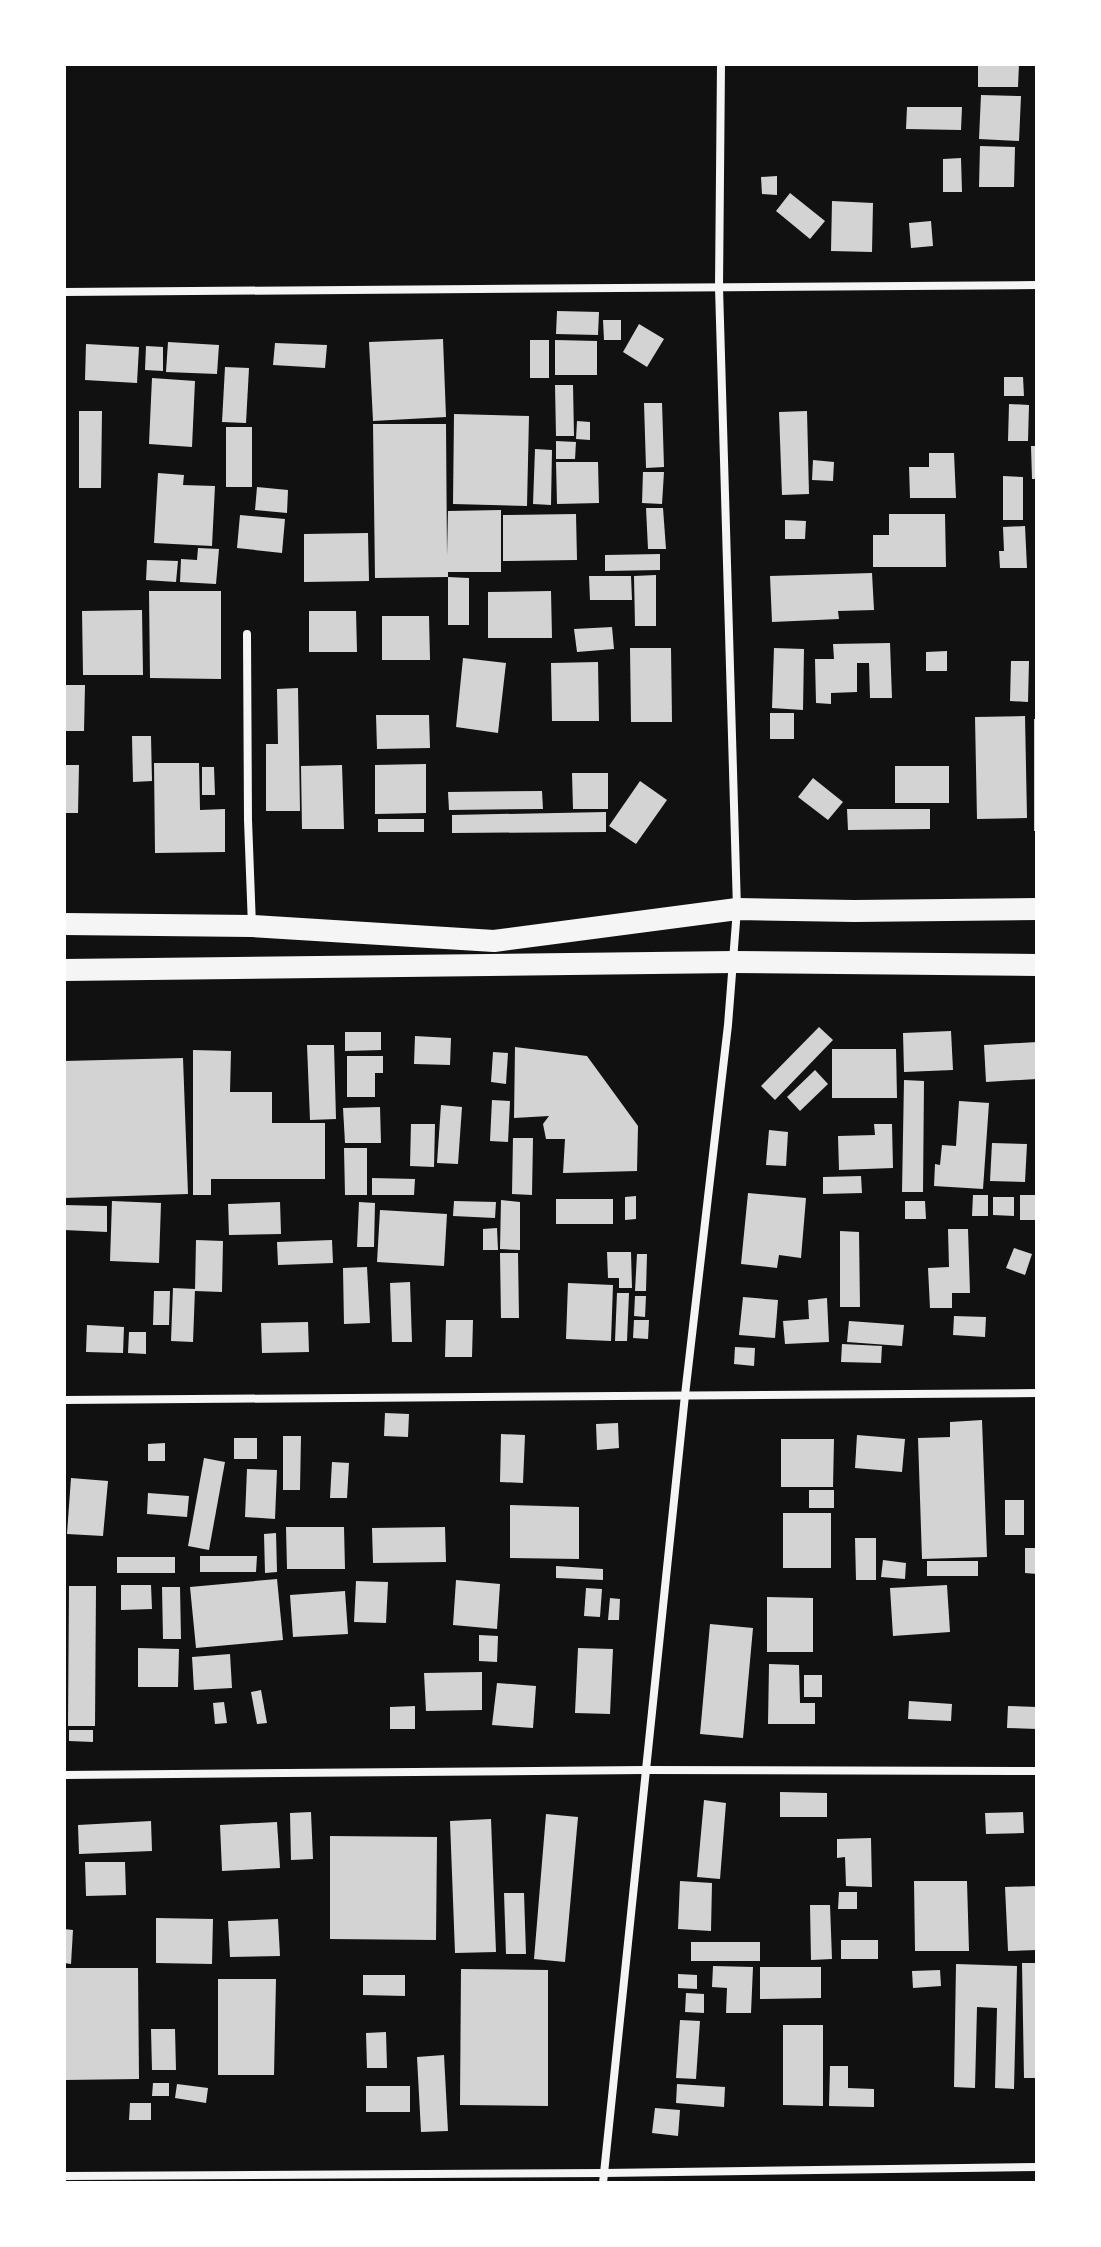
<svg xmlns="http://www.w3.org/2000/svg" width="1101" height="2247" font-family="'Archivo Narrow',sans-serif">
  <rect width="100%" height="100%" fill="#111"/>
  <!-- building -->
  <g fill="#d3d3d3">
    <path d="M 978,64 L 1019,64 L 1018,87 L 978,87 Z"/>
    <path d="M 981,95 L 1021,96 L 1019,141 L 979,139 Z"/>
    <path d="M 907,107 L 962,107 L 961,130 L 906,129 Z"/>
    <path d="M 980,146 L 1015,147 L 1014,187 L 979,187 Z"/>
    <path d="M 961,158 L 962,192 L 943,192 L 943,159 Z"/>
    <path d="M 777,176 L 777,195 L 762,194 L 761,177 Z"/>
    <path d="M 790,193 L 825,221 L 810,239 L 776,211 Z"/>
    <path d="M 832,201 L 873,203 L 872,252 L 831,251 Z"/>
    <path d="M 931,221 L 933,246 L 911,248 L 909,223 Z"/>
    <path d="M 557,311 L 599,312 L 598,335 L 556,334 Z"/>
    <path d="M 603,320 L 621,320 L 621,340 L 604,340 Z"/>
    <path d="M 639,324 L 664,339 L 647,367 L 623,352 Z"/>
    <path d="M 443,339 L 446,417 L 373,421 L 369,342 Z"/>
    <rect x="530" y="340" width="19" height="38"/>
    <path d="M 555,340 L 597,341 L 597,375 L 555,375 Z"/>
    <path d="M 168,342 L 219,345 L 217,374 L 166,372 Z"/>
    <path d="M 275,343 L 327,345 L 325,368 L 273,365 Z"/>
    <path d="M 86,344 L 139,347 L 137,383 L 85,380 Z"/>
    <path d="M 146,346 L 163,347 L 163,371 L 145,370 Z"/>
    <path d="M 225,367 L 249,368 L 246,423 L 222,422 Z"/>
    <path d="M 1004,377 L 1023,377 L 1024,396 L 1004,396 Z"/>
    <path d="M 152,378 L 195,381 L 192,447 L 149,444 Z"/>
    <path d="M 555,385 L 573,385 L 574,436 L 556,436 Z"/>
    <path d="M 644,403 L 662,403 L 664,467 L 646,468 Z"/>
    <path d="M 1009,404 L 1029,405 L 1028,441 L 1008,441 Z"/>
    <path d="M 79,411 L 102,411 L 101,488 L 79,488 Z"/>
    <path d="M 807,411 L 809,494 L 782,495 L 779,412 Z"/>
    <path d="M 454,414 L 529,416 L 527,506 L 453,504 Z"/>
    <path d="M 577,421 L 590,422 L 590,440 L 576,439 Z"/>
    <path d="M 373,424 L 446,424 L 447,556 L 448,511 L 501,510 L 501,572 L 448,572 L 448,577 L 375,578 Z"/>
    <rect x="226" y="427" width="26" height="60"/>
    <path d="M 556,441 L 576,442 L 575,459 L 556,459 Z"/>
    <path d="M 1031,446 L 1037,446 L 1037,479 L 1032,479 Z"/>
    <path d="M 535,449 L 552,450 L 551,505 L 533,504 Z"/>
    <path d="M 929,453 L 954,453 L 956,498 L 910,498 L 909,467 L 929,467 Z"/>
    <path d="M 813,460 L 834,462 L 833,481 L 812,480 Z"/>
    <path d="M 556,462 L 598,462 L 599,503 L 557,504 Z"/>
    <path d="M 643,472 L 664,472 L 662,504 L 642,503 Z"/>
    <path d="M 158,473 L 184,475 L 183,485 L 215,486 L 212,546 L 154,543 Z"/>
    <path d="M 1003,476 L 1023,477 L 1023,520 L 1003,520 Z"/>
    <path d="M 257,487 L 288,490 L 287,513 L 255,510 Z"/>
    <path d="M 646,508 L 663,508 L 666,549 L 648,549 Z"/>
    <path d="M 576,514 L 577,560 L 503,561 L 503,515 Z"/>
    <path d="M 889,514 L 945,514 L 946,567 L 873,567 L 873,535 L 889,535 Z"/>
    <path d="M 240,515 L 285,519 L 282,553 L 237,548 Z"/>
    <path d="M 785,520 L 806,521 L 805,539 L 785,539 Z"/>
    <path d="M 1025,526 L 1027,568 L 1000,568 L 999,551 L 1004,551 L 1003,527 Z"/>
    <path d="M 368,533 L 369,581 L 304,582 L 304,534 Z"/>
    <path d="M 198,548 L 219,549 L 216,584 L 180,582 L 181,559 L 197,560 Z"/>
    <path d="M 660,554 L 660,570 L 605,571 L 605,555 Z"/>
    <path d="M 147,560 L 178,561 L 176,582 L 146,580 Z"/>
    <path d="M 872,573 L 874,610 L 838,611 L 839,619 L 772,622 L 770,576 Z"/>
    <path d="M 656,575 L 656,626 L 635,626 L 634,576 Z"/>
    <path d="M 589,576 L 631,576 L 632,600 L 590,600 Z"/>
    <path d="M 448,577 L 469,578 L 469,625 L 448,625 Z"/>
    <path d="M 149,591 L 221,591 L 221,679 L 150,678 Z"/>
    <path d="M 551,591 L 552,638 L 488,638 L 488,592 Z"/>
    <path d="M 142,610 L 143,675 L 83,675 L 82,611 Z"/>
    <path d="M 309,611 L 356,611 L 357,652 L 309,652 Z"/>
    <path d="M 382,616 L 429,616 L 430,660 L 382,660 Z"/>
    <path d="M 612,627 L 614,649 L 577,652 L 574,629 Z"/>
    <path d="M 890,643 L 892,698 L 870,698 L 869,663 L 857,663 L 857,692 L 831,693 L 831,704 L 816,703 L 815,659 L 834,659 L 833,644 Z"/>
    <path d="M 630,648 L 671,648 L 672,722 L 631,722 Z"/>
    <path d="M 774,648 L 804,649 L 803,710 L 772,708 Z"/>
    <path d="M 947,651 L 947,671 L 926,671 L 926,652 Z"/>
    <path d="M 463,658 L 506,663 L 498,733 L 456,727 Z"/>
    <path d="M 1011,661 L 1029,661 L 1028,702 L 1010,701 Z"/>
    <path d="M 598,662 L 599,721 L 552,721 L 551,663 Z"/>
    <path d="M 64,685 L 85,685 L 84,731 L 64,731 Z"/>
    <path d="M 298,688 L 300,811 L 266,811 L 266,744 L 278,744 L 277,689 Z"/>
    <rect x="770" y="713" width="24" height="26"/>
    <path d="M 376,715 L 429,715 L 430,748 L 377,749 Z"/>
    <path d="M 1025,716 L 1027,818 L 977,819 L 975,717 Z"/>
    <rect x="1034" y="719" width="3" height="112"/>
    <path d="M 132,736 L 151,736 L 152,781 L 133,782 Z"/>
    <path d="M 154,763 L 199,763 L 200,810 L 225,809 L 225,852 L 155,853 Z"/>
    <path d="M 426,764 L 426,813 L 375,814 L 375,765 Z"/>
    <path d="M 64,765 L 79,765 L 78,813 L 64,813 Z"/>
    <path d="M 342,765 L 344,829 L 302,829 L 301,766 Z"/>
    <rect x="895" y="766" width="54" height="37"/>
    <path d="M 202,767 L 214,767 L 215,795 L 202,795 Z"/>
    <path d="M 572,773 L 608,773 L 608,809 L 573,809 Z"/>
    <path d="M 813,778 L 843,802 L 828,820 L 798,797 Z"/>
    <path d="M 640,781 L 667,800 L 636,844 L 609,826 Z"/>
    <path d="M 542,791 L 543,809 L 449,810 L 448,792 Z"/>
    <path d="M 847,809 L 930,809 L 930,829 L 848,830 Z"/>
    <path d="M 606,812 L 606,832 L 452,833 L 452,815 Z"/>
    <rect x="378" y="819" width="46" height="13"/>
    <path d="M 819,1027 L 833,1040 L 775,1100 L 761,1086 Z"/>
    <path d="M 951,1031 L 953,1070 L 904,1072 L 903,1033 Z"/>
    <path d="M 345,1032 L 381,1032 L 381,1050 L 345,1051 Z"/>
    <path d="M 415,1036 L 451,1038 L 450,1065 L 414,1064 Z"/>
    <path d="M 1037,1042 L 1037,1079 L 986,1082 L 984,1045 Z"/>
    <path d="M 307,1045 L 334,1045 L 336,1119 L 310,1120 Z"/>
    <path d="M 515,1047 L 587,1056 L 638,1126 L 637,1171 L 563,1173 L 565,1139 L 546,1139 L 543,1124 L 549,1116 L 514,1118 Z"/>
    <path d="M 832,1049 L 896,1049 L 897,1098 L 832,1098 Z"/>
    <path d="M 193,1050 L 231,1051 L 230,1092 L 272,1092 L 272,1123 L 325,1123 L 325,1179 L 211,1179 L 211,1195 L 193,1195 Z"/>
    <path d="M 493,1052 L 508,1053 L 506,1084 L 491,1082 Z"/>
    <path d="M 347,1056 L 383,1056 L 383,1073 L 375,1073 L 375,1097 L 347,1097 Z"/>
    <path d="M 183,1058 L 188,1194 L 64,1198 L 64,1061 Z"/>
    <path d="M 815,1070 L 828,1084 L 800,1111 L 787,1097 Z"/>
    <path d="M 904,1080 L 924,1081 L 923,1192 L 902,1192 Z"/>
    <path d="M 492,1100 L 510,1101 L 508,1142 L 490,1141 Z"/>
    <path d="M 959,1101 L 989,1103 L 983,1189 L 934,1186 L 935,1164 L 940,1165 L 942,1145 L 956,1146 Z"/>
    <path d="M 441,1105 L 462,1107 L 458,1164 L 437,1163 Z"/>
    <path d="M 380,1107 L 381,1143 L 345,1143 L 343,1108 Z"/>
    <path d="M 411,1124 L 435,1124 L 434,1167 L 410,1166 Z"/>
    <path d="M 874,1124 L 892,1124 L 893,1168 L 839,1170 L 838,1136 L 875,1135 Z"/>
    <path d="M 769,1130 L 788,1132 L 786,1166 L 766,1165 Z"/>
    <path d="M 513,1138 L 533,1138 L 532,1195 L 512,1194 Z"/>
    <path d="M 992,1143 L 1027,1144 L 1025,1182 L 990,1181 Z"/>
    <path d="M 344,1148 L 367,1148 L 367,1195 L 345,1195 Z"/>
    <path d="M 861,1176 L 862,1193 L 823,1194 L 823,1177 Z"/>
    <path d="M 372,1178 L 415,1179 L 414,1195 L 372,1195 Z"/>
    <path d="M 748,1193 L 806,1198 L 801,1258 L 779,1255 L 777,1268 L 741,1264 Z"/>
    <path d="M 973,1195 L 988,1195 L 988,1216 L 972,1216 Z"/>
    <rect x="1020" y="1195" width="17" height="25"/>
    <path d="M 636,1196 L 636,1219 L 625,1220 L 625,1197 Z"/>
    <path d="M 993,1197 L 1014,1197 L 1014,1216 L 993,1215 Z"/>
    <rect x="556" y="1199" width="57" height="25"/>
    <path d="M 501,1200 L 520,1202 L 520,1250 L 500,1249 Z"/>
    <path d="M 112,1201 L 161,1203 L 159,1263 L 110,1261 Z"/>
    <path d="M 454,1201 L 496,1202 L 495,1218 L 453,1216 Z"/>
    <path d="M 905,1201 L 925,1201 L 926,1219 L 905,1219 Z"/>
    <path d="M 280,1202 L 281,1234 L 229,1235 L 228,1204 Z"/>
    <path d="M 359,1202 L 375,1203 L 374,1247 L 357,1247 Z"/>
    <path d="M 64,1205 L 107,1206 L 107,1232 L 64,1230 Z"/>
    <path d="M 380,1210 L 447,1214 L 444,1266 L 377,1262 Z"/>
    <path d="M 497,1228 L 498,1250 L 483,1250 L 483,1229 Z"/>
    <path d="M 948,1229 L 968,1229 L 970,1293 L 952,1293 L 952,1308 L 930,1308 L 928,1268 L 949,1267 Z"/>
    <path d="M 840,1231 L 859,1232 L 860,1307 L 840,1307 Z"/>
    <path d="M 196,1240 L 223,1241 L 222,1292 L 195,1291 Z"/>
    <path d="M 332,1240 L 333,1263 L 278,1265 L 277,1242 Z"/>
    <path d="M 1014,1248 L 1032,1254 L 1025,1275 L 1006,1268 Z"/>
    <path d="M 607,1252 L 631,1252 L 632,1288 L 619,1288 L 619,1278 L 608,1278 Z"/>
    <path d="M 500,1253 L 518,1253 L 519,1318 L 501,1318 Z"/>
    <path d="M 637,1254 L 647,1254 L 646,1291 L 635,1291 Z"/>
    <path d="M 367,1267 L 370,1323 L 344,1324 L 343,1268 Z"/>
    <path d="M 410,1282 L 412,1342 L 392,1342 L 390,1283 Z"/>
    <path d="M 568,1283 L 613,1285 L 611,1341 L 566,1339 Z"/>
    <path d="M 173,1288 L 195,1289 L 193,1342 L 171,1341 Z"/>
    <path d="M 154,1291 L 170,1291 L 169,1325 L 153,1325 Z"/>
    <path d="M 617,1293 L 629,1293 L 627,1341 L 615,1341 Z"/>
    <path d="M 635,1296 L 646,1296 L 645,1317 L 634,1316 Z"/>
    <path d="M 743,1297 L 778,1300 L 775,1338 L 739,1335 Z"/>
    <path d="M 827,1298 L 829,1342 L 785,1344 L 783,1321 L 809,1319 L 808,1300 Z"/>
    <path d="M 954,1316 L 986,1317 L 985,1337 L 953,1335 Z"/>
    <path d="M 446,1320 L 473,1320 L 472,1357 L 445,1357 Z"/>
    <path d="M 634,1320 L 649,1320 L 648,1339 L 633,1338 Z"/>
    <path d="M 849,1321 L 904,1325 L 902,1346 L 847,1342 Z"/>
    <path d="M 308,1322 L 309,1352 L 262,1353 L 261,1323 Z"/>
    <path d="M 87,1325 L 124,1327 L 123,1353 L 86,1352 Z"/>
    <path d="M 129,1332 L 146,1332 L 146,1354 L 128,1353 Z"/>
    <path d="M 842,1344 L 882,1346 L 881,1363 L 841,1362 Z"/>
    <path d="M 735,1347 L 755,1348 L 754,1366 L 734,1364 Z"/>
    <path d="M 385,1413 L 409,1414 L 408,1437 L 384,1436 Z"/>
    <path d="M 982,1420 L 987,1557 L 922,1559 L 918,1438 L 950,1437 L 950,1422 Z"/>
    <path d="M 618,1423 L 619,1448 L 597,1450 L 596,1424 Z"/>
    <path d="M 501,1434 L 525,1435 L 523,1483 L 500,1482 Z"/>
    <path d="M 857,1435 L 905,1439 L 902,1472 L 855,1468 Z"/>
    <path d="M 283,1436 L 301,1436 L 300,1490 L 283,1490 Z"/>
    <rect x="234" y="1438" width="23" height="21"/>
    <path d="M 781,1439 L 834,1439 L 833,1487 L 781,1487 Z"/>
    <path d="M 165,1443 L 165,1461 L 148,1461 L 148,1444 Z"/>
    <path d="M 204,1458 L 225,1462 L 209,1550 L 188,1546 Z"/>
    <path d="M 332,1462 L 349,1463 L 347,1498 L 330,1498 Z"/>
    <path d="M 247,1469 L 277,1470 L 275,1519 L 245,1517 Z"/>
    <path d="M 71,1478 L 108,1481 L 103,1536 L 67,1534 Z"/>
    <rect x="809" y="1490" width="25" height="18"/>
    <path d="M 148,1493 L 189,1496 L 187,1517 L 147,1514 Z"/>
    <rect x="1005" y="1500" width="19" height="35"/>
    <path d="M 510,1505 L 579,1507 L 579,1559 L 510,1558 Z"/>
    <rect x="783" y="1513" width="48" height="55"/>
    <path d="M 286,1527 L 344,1527 L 345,1569 L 287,1569 Z"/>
    <path d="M 445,1527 L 446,1562 L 373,1563 L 372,1528 Z"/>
    <path d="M 276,1533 L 277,1572 L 265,1573 L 264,1534 Z"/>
    <path d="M 855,1538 L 876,1538 L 876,1580 L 856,1580 Z"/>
    <path d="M 1025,1548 L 1037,1548 L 1037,1574 L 1025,1573 Z"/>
    <path d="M 200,1556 L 257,1556 L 256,1572 L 200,1572 Z"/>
    <rect x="117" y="1557" width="58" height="16"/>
    <path d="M 883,1560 L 906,1563 L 905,1579 L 881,1577 Z"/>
    <rect x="927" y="1561" width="51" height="15"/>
    <path d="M 556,1566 L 603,1569 L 603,1580 L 556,1578 Z"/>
    <path d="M 277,1579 L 283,1640 L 196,1648 L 190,1587 Z"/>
    <path d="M 456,1580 L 500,1584 L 497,1629 L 453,1625 Z"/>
    <path d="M 356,1581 L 388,1582 L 386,1623 L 354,1622 Z"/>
    <path d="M 121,1585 L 151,1585 L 152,1609 L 121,1610 Z"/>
    <path d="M 947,1585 L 950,1632 L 893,1636 L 890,1588 Z"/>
    <path d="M 69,1586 L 96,1586 L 95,1726 L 68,1726 Z"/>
    <path d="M 162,1587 L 180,1587 L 181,1639 L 163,1639 Z"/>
    <path d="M 586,1588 L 602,1589 L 600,1617 L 584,1616 Z"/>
    <path d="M 345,1591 L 348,1634 L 293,1637 L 290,1595 Z"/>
    <path d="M 767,1597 L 813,1598 L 813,1652 L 767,1652 Z"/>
    <path d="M 610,1598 L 620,1599 L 619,1620 L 608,1620 Z"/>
    <path d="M 710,1624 L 753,1628 L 743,1738 L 700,1734 Z"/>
    <path d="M 479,1635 L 498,1636 L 497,1662 L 479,1661 Z"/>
    <path d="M 138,1648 L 179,1649 L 178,1687 L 138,1687 Z"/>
    <path d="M 578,1648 L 613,1649 L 610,1714 L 575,1713 Z"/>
    <path d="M 230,1654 L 232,1688 L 194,1690 L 192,1657 Z"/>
    <path d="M 769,1664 L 799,1665 L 800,1703 L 815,1703 L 815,1724 L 768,1724 Z"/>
    <path d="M 482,1672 L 482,1710 L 426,1711 L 424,1673 Z"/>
    <rect x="804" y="1675" width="18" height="22"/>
    <path d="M 497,1683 L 536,1686 L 533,1728 L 492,1725 Z"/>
    <path d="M 261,1690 L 267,1723 L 257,1724 L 251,1692 Z"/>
    <path d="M 909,1701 L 952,1704 L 951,1721 L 908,1719 Z"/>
    <path d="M 224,1702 L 227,1723 L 215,1724 L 213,1703 Z"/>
    <path d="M 415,1706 L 415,1729 L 390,1729 L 390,1707 Z"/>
    <path d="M 1008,1706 L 1037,1707 L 1037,1729 L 1007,1728 Z"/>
    <path d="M 69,1730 L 93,1730 L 93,1742 L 69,1741 Z"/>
    <path d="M 780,1792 L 827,1793 L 827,1817 L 780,1817 Z"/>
    <path d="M 704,1800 L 726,1803 L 720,1879 L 697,1877 Z"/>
    <path d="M 311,1812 L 313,1859 L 291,1860 L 290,1813 Z"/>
    <path d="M 1023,1812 L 1024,1833 L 986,1834 L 985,1813 Z"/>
    <path d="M 546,1814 L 578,1817 L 565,1962 L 534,1959 Z"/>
    <path d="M 491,1819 L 496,1952 L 455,1953 L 450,1821 Z"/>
    <path d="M 151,1821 L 152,1851 L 79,1854 L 78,1825 Z"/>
    <path d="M 277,1822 L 280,1868 L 222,1871 L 220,1825 Z"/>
    <path d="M 330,1836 L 437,1837 L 436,1940 L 330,1939 Z"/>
    <path d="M 871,1838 L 872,1887 L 846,1886 L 845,1857 L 837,1858 L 837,1839 Z"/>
    <path d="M 85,1862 L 125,1862 L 126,1895 L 86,1896 Z"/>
    <path d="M 680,1881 L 712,1883 L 711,1931 L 678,1929 Z"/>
    <path d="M 914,1881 L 967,1881 L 969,1951 L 915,1951 Z"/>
    <path d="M 1037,1886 L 1037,1950 L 1008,1951 L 1005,1887 Z"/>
    <path d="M 839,1892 L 857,1892 L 857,1909 L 838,1909 Z"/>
    <path d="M 504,1893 L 524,1893 L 526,1954 L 506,1954 Z"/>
    <path d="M 810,1905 L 830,1905 L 832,1959 L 811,1960 Z"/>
    <path d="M 156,1918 L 213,1919 L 212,1964 L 156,1963 Z"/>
    <path d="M 278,1919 L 280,1956 L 230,1957 L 228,1921 Z"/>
    <path d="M 64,1929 L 73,1930 L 71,1964 L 64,1963 Z"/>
    <rect x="841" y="1940" width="37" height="19"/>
    <rect x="691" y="1942" width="69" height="19"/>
    <path d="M 1022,1963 L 1037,1963 L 1037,2078 L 1024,2078 Z"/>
    <path d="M 956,1964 L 1017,1966 L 1014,2089 L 995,2088 L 997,2008 L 977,2007 L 975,2088 L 954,2087 Z"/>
    <path d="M 713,1966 L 753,1967 L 751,2013 L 726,2013 L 727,1988 L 712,1987 Z"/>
    <path d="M 760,1967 L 821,1967 L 821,1998 L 760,1999 Z"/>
    <path d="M 64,1968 L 138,1968 L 139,2079 L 64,2080 Z"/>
    <path d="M 461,1969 L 548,1970 L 548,2106 L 460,2105 Z"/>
    <path d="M 940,1970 L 941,1986 L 913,1988 L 912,1971 Z"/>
    <path d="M 678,1974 L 697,1975 L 697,1989 L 678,1988 Z"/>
    <path d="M 363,1975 L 405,1975 L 405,1996 L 363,1995 Z"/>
    <path d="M 218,1979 L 276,1979 L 274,2075 L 218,2075 Z"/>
    <path d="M 686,1993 L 704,1994 L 704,2013 L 685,2012 Z"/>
    <path d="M 680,2020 L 700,2021 L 696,2079 L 676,2078 Z"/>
    <path d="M 783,2025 L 823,2025 L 823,2106 L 783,2105 Z"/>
    <path d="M 151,2029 L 175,2029 L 176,2070 L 152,2070 Z"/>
    <path d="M 386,2032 L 387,2068 L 367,2068 L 366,2033 Z"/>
    <path d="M 444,2055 L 448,2131 L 421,2132 L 417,2057 Z"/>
    <path d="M 830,2066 L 848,2066 L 848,2088 L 874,2089 L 874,2107 L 829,2106 Z"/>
    <path d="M 153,2083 L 169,2083 L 169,2096 L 152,2096 Z"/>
    <path d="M 177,2084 L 208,2088 L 206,2103 L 175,2098 Z"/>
    <path d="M 677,2084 L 725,2087 L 724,2107 L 676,2103 Z"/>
    <rect x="366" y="2086" width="44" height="26"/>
    <path d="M 130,2103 L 151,2103 L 151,2120 L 129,2120 Z"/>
    <path d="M 655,2108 L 680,2110 L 678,2136 L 652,2133 Z"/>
  </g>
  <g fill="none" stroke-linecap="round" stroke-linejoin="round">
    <!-- minor -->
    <g stroke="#f5f5f5" stroke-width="8">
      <path d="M 64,292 L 1037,285"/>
      <path d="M 247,634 L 248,820 L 252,926"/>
      <path d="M 64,1400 L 1037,1393"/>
      <path d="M 64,1775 L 645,1770 L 1037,1771"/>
      <path d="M 64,2176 L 604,2173 L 1037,2167"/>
      <path d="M 603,2183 L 685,1395 L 728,1025 L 737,909 L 719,287 L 721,64"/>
    </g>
    <!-- trunk -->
    <g stroke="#f5f5f5" stroke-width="22">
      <path d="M 64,924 L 252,926 L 494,941 L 737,909 L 854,911 L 1037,909"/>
      <path d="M 64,970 L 734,962 L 1037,965"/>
    </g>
  </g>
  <!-- border -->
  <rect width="1101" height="2247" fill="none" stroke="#ffffff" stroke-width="132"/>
</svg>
